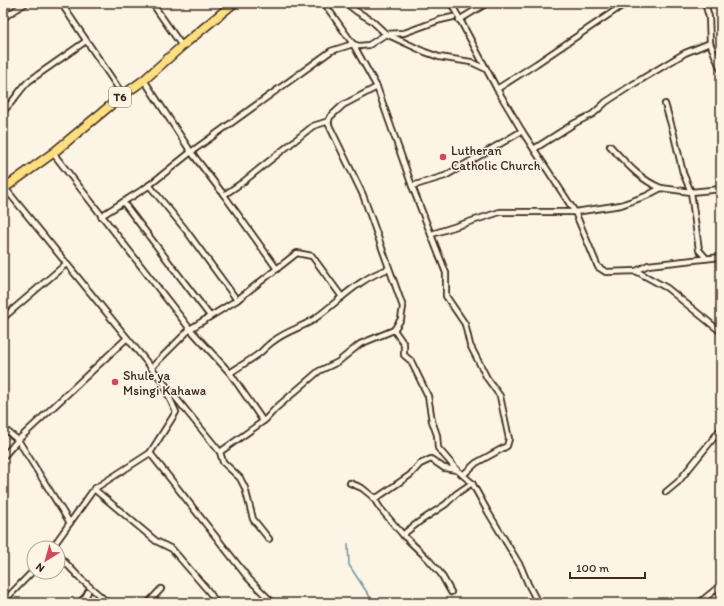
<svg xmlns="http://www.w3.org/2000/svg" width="724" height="606" font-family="Itim,sans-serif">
  <rect width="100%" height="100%" fill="#fcf5e5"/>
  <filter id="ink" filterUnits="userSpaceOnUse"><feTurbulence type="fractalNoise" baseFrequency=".025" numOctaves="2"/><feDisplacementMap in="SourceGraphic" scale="8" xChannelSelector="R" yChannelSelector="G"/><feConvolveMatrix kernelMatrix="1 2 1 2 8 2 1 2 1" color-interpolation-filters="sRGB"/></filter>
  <g filter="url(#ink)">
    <!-- built -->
    <path fill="#f8e5cf" d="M 165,3 L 182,3 L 171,11 Z"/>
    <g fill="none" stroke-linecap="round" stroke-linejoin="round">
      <!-- stream -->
      <path stroke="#7291a1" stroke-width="1.5" d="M 348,544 L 349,565 L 374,603"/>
      <defs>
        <g id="minor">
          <path d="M 61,3 L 123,95"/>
          <path d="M 152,3 L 182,46"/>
          <path d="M 324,3 L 353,44 L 377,87 L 412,186 L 446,273 L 446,296 L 465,324 L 470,345 L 487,378 L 500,396 L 509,439 L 507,446 L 476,463 L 463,475"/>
          <path d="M 346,3 L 356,11 L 371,20 L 386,34 L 395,38 L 425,52 L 439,57 L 471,62 L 486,69"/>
          <path d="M 451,3 L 497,89 L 522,131 L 575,212 L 598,267 L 606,272 L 636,271 L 667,288 L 721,332"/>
          <path d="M 705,3 L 709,17 L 710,43 L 721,70"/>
          <path d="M 3,18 L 26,3"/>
          <path d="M 459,20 L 487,3"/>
          <path d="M 144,80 L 191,152 L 224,195 L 277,269"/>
          <path d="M 377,87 L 343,105 L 330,117 L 328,123 L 363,195 L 403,307 L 401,319 L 394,330 L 404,344 L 404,355 L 411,361 L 428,396 L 432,421 L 437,435 L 438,448 L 457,470 L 472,483 L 488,512 L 521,567 L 528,584 L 538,603"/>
          <path d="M 497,89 L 536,64 L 626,3"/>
          <path d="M 665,104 L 673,131 L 683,173 L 691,192 L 699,250 L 706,258"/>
          <path d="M 3,111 C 14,102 19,90 29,81 L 86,41"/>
          <path d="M 610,146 C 625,162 640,180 661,188"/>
          <path d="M 534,149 L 575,123 L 593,114 L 606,102 L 632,85 L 685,53 L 710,43"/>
          <path d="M 53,153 L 190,329 L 230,373 L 263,421"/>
          <path d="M 149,185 L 185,229 L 237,300"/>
          <path d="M 412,186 L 445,176 L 522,131"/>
          <path d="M 5,188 L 220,452"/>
          <path d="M 224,195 L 243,182 L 313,126 L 329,121"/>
          <path d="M 123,202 L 210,316"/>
          <path d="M 101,216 L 147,187 L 191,152 L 331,51 L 353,44 L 359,46 L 369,45 L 386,34 L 404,33 L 440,20 L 453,17"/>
          <path d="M 432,234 L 500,212 L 575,212 L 621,205 L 646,196 L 661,188 L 691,192 L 721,189"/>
          <path d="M 636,271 L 648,265 L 721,257"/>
          <path d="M 3,318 L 66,264"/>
          <path d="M 151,368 L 190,329 L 237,300 L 297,253 L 312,256 L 342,297"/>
          <path d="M 230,373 C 240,366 251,360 261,352 C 265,348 270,343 275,340 C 287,331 300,328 313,320 C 337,303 360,277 389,269"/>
          <path d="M 3,428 L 18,440 L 70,523"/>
          <path d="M 150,453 L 249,579 L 273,603"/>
          <path d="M 3,457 L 18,440 L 127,338"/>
          <path d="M 350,483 L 362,488 L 373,497 L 378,497 L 410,475 L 420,464 L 431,459 L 444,468 L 457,470"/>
          <path d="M 94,489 L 156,541 L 172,549 L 210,593 L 216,603"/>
          <path d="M 666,492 L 678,482 L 721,429"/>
          <path d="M 373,497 L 380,508 L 404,536 L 428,559 L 441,574 L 451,592"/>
          <path d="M 404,536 L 406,532 L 419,522 L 446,504 L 456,494 L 472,483"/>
          <path d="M 269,539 L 253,519 L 245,488 L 240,478 L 223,462 L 220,452 L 265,420 L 276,408 L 319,371 L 338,362 L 360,344 L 394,330"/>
          <path d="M 52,548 L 94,489 L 150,453 L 176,412 L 164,386"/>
          <path d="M 58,555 L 81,579 L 108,603"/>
          <path d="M 3,602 L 34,570"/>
          <path d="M 79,603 L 86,596 L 88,592"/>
          <path d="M 148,603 L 161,589"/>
          <path d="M 699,603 L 721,585"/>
        </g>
        <path id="trunk" d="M 3,189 L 53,153 L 123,95 L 144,80 L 182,46 L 234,3"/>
      </defs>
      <!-- minor casing -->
      <use href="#minor" stroke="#3b2a1e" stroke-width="8"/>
      <!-- trunk casing -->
      <use href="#trunk" stroke="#3b2a1e" stroke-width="11"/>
      <!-- minor -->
      <use href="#minor" stroke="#fcf5e5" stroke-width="4.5"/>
      <!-- trunk -->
      <use href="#trunk" stroke="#fedf80" stroke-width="8"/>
    </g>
  </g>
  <!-- markers -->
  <g fill="#d1495b" stroke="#fcf5e5" stroke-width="1.5">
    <circle cx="443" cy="157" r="4"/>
    <circle cx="115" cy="382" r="4"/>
  </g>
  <g text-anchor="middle" stroke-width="3" stroke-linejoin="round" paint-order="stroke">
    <!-- shield labels -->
    <rect fill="#fcf5e5" stroke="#75675a" stroke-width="1" x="109" y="87" width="22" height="20" rx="3"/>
    <g font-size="12" font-weight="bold" fill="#3b2a1e">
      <text x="120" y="101">T6</text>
    </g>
    <!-- poi labels -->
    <g font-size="13" fill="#3b2a1e" stroke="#fcf5e5" text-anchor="start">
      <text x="451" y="155">Lutheran<tspan x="451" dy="15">Catholic Church</tspan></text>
      <text x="123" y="380">Shule ya<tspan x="123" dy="15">Msingi Kahawa</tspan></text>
    </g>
  </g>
  <!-- margin -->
  <rect width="724" height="606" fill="none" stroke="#fcf5e5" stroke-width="16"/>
  <rect x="8" y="8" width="708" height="590" fill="none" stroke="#3b2a1e" stroke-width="1.5" filter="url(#ink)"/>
  <!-- north arrow -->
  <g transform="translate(46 560) rotate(217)"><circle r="19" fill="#fcf5e5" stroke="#afa495"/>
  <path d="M0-3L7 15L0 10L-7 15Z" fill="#d1495b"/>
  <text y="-6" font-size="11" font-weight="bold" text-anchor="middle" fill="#3b2a1e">N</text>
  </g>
  <!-- scale -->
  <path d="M570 572v6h75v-6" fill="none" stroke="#3b2a1e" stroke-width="2"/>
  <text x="576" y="572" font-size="12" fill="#3b2a1e" stroke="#fcf5e5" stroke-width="3" paint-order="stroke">100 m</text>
</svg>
